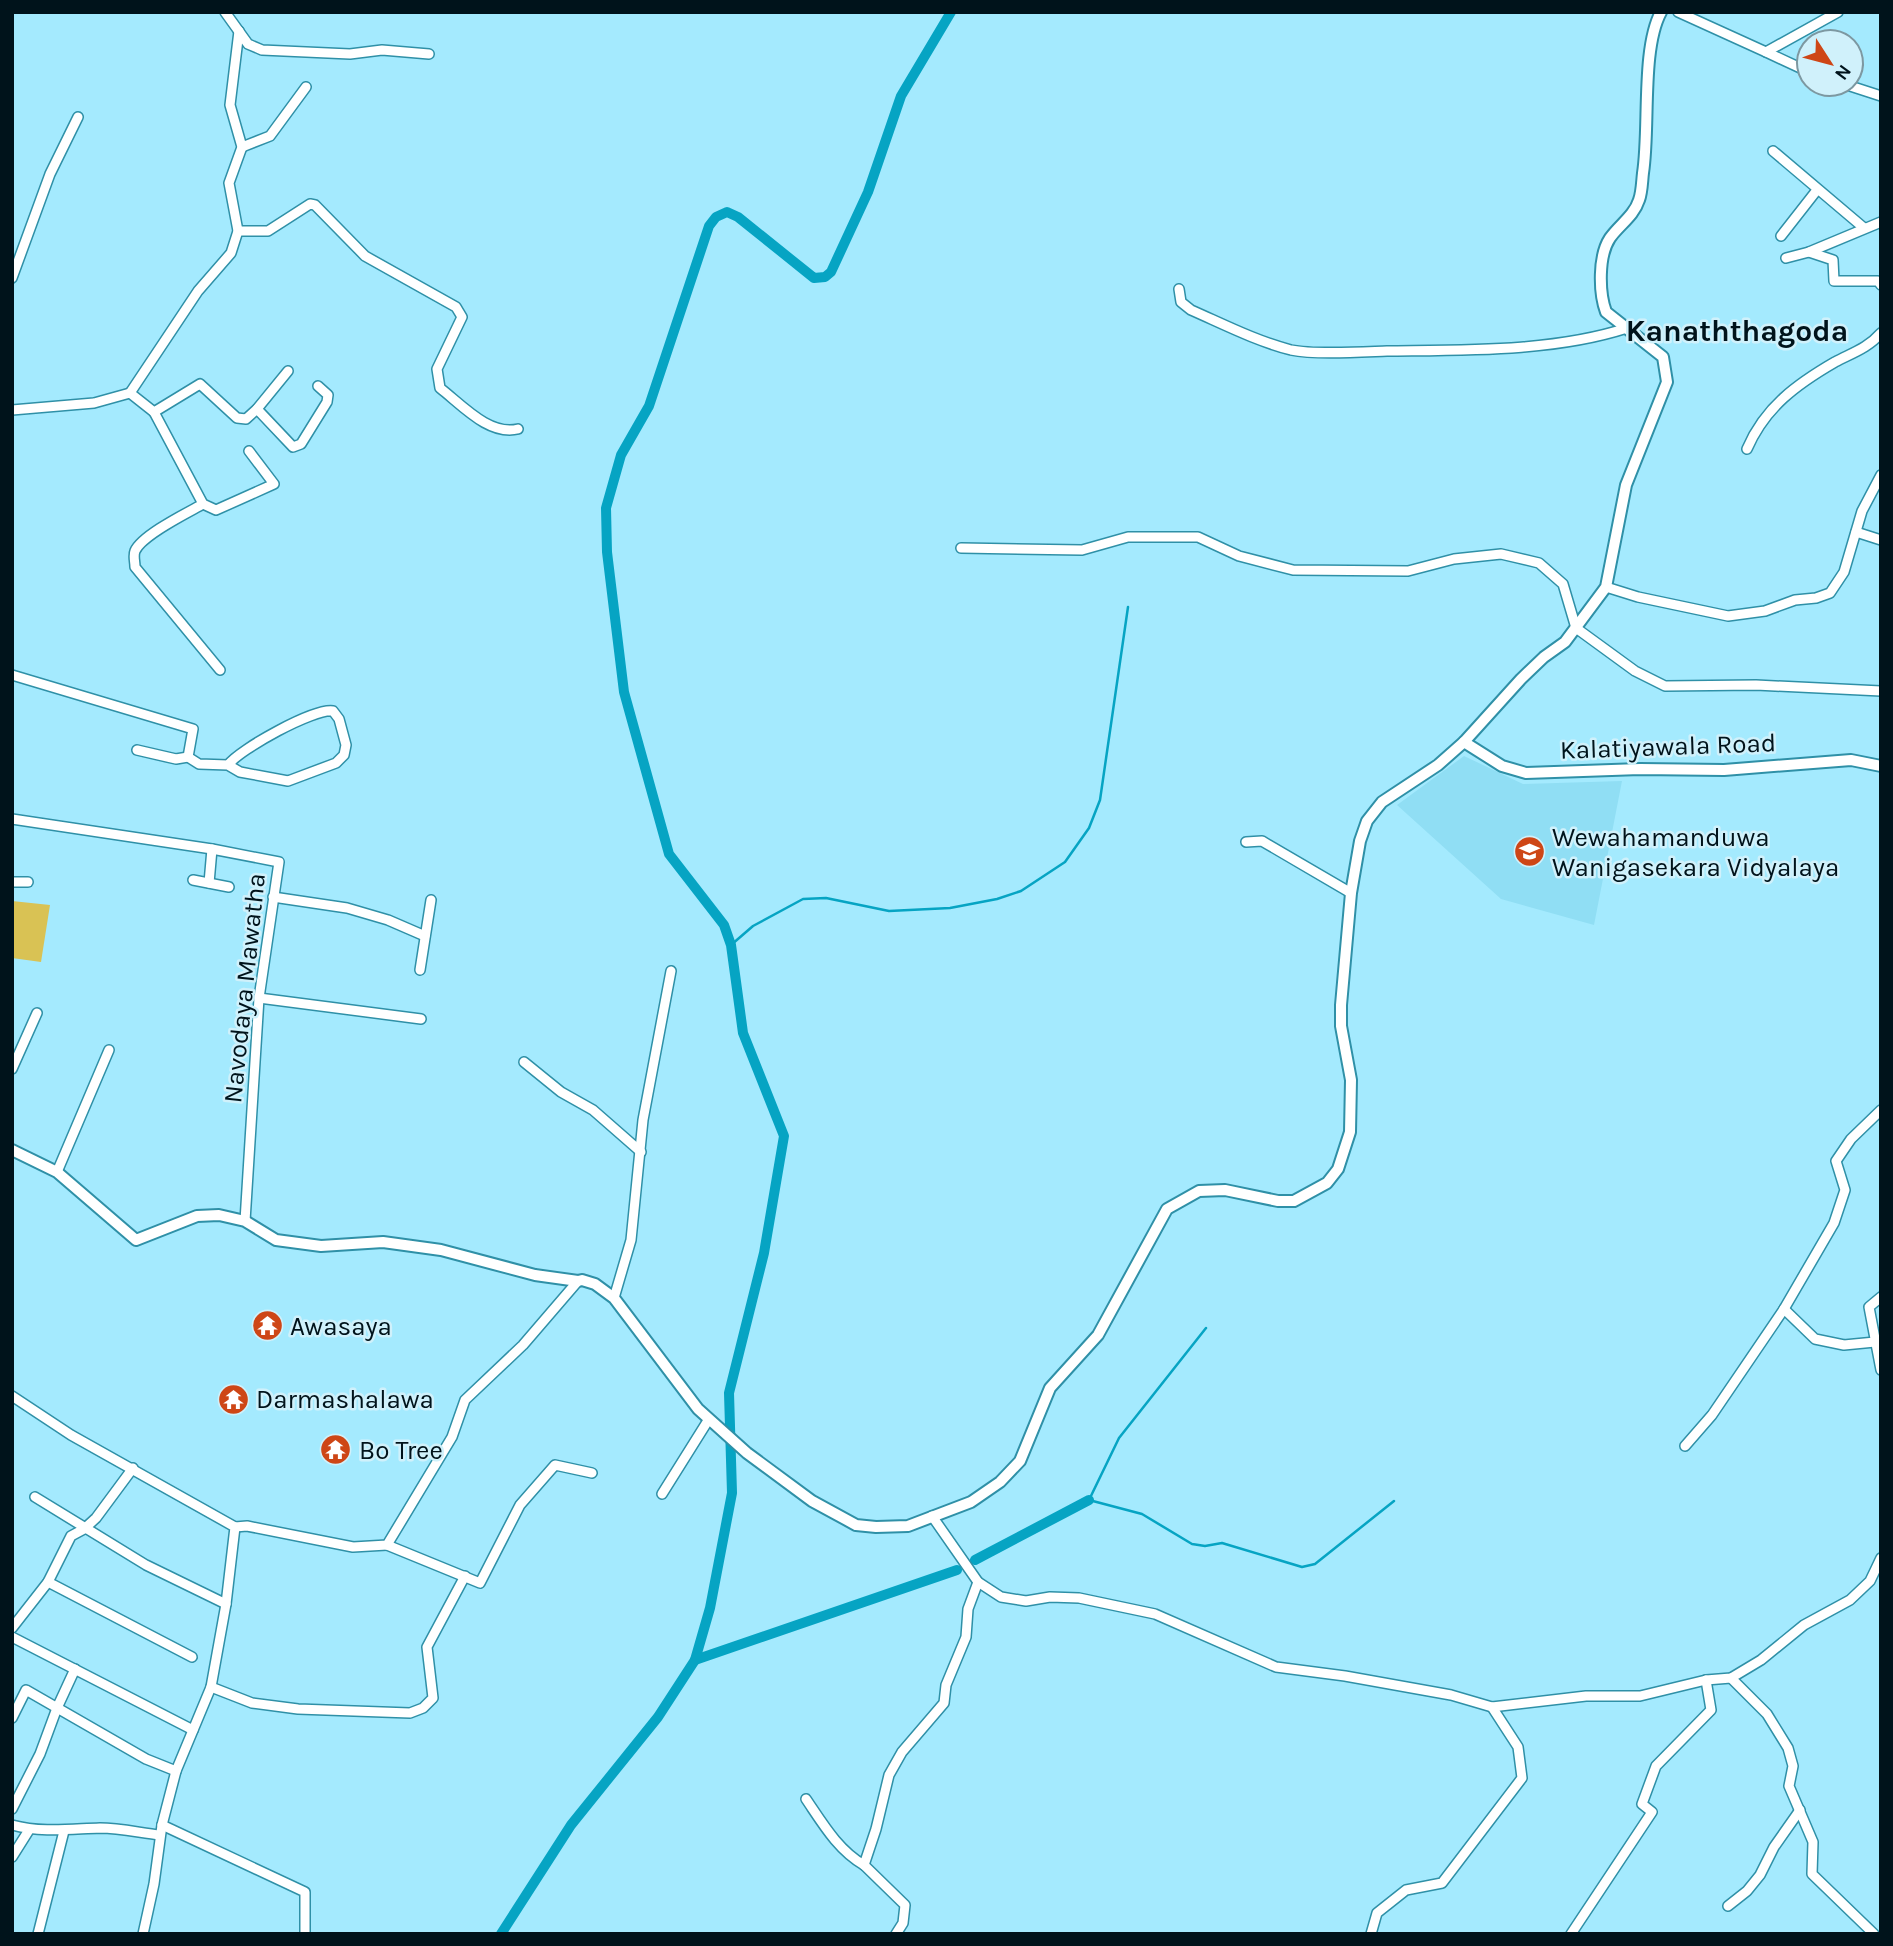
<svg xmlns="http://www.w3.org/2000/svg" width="1893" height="1946" font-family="Karla,sans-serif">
  <rect width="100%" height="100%" fill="#a4eafe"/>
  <!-- built -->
  <path fill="#90def4" d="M 1464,756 L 1523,784 L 1622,781 L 1594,925 L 1501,899 L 1397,805 Z"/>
  <!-- green -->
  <path fill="#d9c254" d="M 12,901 L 50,905 L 41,962 L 12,958 Z"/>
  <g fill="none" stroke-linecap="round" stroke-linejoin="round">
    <!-- stream -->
    <g stroke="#06a4c3" stroke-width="2.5">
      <path d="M 731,945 L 753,926 L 803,899 L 826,898 L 889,911 L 950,908 L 997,899 L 1021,891 L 1065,862 L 1089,828 L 1100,800 L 1128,607"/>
      <path d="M 1206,1328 L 1119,1438 L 1089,1500 L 1142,1514 L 1192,1544 L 1205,1546 L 1222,1543 L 1302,1567 L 1315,1564 L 1394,1501"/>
    </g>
    <!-- canal -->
    <g stroke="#06a4c3" stroke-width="10">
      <path d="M 975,1560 L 1089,1500"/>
      <path d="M 695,1660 L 957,1570"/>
      <path d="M 501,1934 L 571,1825 L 658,1717 L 695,1660 L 710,1608 L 732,1493 L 729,1393 L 764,1253 L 784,1136 L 743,1033 L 731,945 L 724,925 L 669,854 L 624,692 L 607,552 L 606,508 L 621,455 L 649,406 L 709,226 L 716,217 L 727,212 L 738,217 L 814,278 L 825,277 L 831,272 L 868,192 L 901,96 L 951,12"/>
    </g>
    <defs>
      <g id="minor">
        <path d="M 225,12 L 248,44 L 262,50 L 350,54 L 382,50 L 429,54"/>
        <path d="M 1678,12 L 1766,52 L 1838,12"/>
        <path d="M 1766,52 L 1809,72"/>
        <path d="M 1844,84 L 1881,96"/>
        <path d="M 242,147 L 270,136 L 306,87"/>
        <path d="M 1773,151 L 1864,228"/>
        <path d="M 238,231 L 268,231 L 310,204 L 315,205 L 365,256 L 456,307 L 462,317 L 437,369 L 440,388 C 462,405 489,436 518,429"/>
        <path d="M 1781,236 L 1817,190"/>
        <path d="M 1809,252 L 1833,260 L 1834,281 L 1878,281 L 1881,285"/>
        <path d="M 1786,258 L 1809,252 L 1881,222"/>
        <path d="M 12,278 L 50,174 L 78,117"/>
        <path d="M 1179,289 L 1181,302 L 1191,310 C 1223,324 1256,341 1291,350 C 1315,355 1361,352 1387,351 C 1464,350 1553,352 1627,328"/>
        <path d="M 130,393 L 198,291 L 231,253 L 238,231 L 229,183 L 242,147 L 230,105 L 239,31"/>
        <path d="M 257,409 L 293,447 L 301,444 L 327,402 L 328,395 L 318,386"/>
        <path d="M 12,410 L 94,403 L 130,393 L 154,412 L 200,384 L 237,418 L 246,419 L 257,409 L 288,371"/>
        <path d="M 154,412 L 203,504 L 216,510 L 274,484 L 249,451"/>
        <path d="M 1747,449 C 1765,407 1797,384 1835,362 C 1852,353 1868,348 1881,333"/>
        <path d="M 203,504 C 187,513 142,535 135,551 C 133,556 135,561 135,567 L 220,670"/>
        <path d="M 1856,532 L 1881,540"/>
        <path d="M 961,548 L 1082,550 L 1128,537 L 1198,537 L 1239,556 L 1293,570 L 1408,571 L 1454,559 L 1501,554 L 1539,563 L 1563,584 L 1576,628 L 1635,671 L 1665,686 L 1756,685 L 1881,691"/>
        <path d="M 1606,587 L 1638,597 L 1728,616 L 1765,611 L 1795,600 L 1816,598 L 1830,593 L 1844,572 L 1862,511 L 1881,475"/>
        <path d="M 12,675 L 193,729 L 188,757 L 199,764 L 228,765 L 240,772 L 288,781 L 336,763 L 344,755 L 346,745 L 339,719 L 333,711 C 314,708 240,749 228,765"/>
        <path d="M 137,750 L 176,759 L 188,757"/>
        <path d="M 12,819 L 212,849 L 279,862 L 259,998 L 245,1221"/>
        <path d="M 1246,842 L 1262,841 L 1351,893"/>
        <path d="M 193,880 L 229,887"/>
        <path d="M 12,882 L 28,882"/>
        <path d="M 209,883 L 212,849"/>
        <path d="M 273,897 L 347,908 L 388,920 L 425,936"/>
        <path d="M 420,970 L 431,900"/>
        <path d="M 259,998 L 421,1019"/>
        <path d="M 524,1062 L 561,1092 L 593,1110 L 641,1152"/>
        <path d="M 12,1069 L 37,1013"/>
        <path d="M 57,1172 L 109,1050"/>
        <path d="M 1881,1297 L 1869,1307 L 1881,1370"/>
        <path d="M 614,1298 L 631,1240 L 643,1120 L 671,971"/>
        <path d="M 1784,1309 L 1815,1339 L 1844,1345 L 1875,1342"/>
        <path d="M 12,1396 L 71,1435 L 235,1527 L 226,1604 L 211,1687 L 176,1771 L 162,1825 L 154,1884 L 143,1934"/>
        <path d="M 1685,1446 L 1712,1415 L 1784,1309 L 1834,1223 L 1845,1190 L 1836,1161 L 1851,1139 L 1881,1110"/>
        <path d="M 662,1494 L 709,1419"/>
        <path d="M 35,1497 L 146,1565 L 226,1604"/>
        <path d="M 932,1516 L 978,1582 L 1001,1597 L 1026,1601 L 1050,1597 L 1079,1598 L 1155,1614 L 1276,1667 L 1345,1676 L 1451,1695 L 1492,1707 L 1586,1696 L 1640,1696 L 1706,1680 L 1731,1678 L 1761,1660 L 1804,1625 L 1850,1600 L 1870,1581 L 1881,1558"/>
        <path d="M 235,1527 L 247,1526 L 353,1547 L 387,1545 L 452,1437 L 465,1400 L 523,1345 L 578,1281"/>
        <path d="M 387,1545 L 480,1583 L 520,1505 L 555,1465 L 592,1473"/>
        <path d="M 48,1582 L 192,1657"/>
        <path d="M 12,1628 L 48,1582 L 71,1536 L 84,1529 L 96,1518 L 133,1468"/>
        <path d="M 12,1637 L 193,1730"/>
        <path d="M 1731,1678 L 1767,1714 L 1788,1748 L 1793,1766 L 1789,1786 L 1813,1842 L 1812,1874 L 1874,1934"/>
        <path d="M 211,1687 L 252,1703 L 298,1709 L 410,1713 L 423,1708 L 433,1698 L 427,1647 L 465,1576"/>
        <path d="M 12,1718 L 26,1690 L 146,1759 L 176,1771"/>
        <path d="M 806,1799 C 823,1824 838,1850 864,1865"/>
        <path d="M 12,1809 L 40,1754 L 57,1708 L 75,1669"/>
        <path d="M 12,1825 C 42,1833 70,1829 100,1828 C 120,1828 141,1833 160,1835"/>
        <path d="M 162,1825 L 305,1892 L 305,1934"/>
        <path d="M 12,1857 L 29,1830"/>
        <path d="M 1728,1906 L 1747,1891 L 1760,1875 L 1774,1847 L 1800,1810"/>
        <path d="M 38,1934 L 64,1831"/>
        <path d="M 896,1934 L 903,1923 L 905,1905 L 864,1865 L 876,1829 L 889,1775 L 902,1752 L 944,1703 L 946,1685 L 966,1637 L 968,1609 L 978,1582"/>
        <path d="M 1371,1934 L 1377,1913 L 1406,1890 L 1442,1883 L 1522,1778 L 1518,1747 L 1492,1707"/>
        <path d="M 1571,1934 L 1652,1812 L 1642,1804 L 1656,1766 L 1711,1710 L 1706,1680"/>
      </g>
      <g id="tertiary">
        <path d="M 1464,742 L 1502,766 L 1526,773 L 1640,769 L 1724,770 L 1851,760 L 1881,766"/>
        <path d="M 12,1150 L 57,1172 L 136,1240 L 197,1216 L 219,1215 L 245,1221 L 276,1240 L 321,1246 L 383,1242 L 441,1250 L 535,1275 L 578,1281 L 582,1280 L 595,1284 L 614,1298 L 698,1409 L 747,1453 L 812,1501 L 856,1525 L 876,1527 L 908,1526 L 971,1502 L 1000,1482 L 1020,1461 L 1050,1388 L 1098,1335 L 1167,1209 L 1199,1191 L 1225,1190 L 1278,1201 L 1294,1201 L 1327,1183 L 1338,1169 L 1350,1132 L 1351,1080 L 1341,1026 L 1341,1005 L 1351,893 L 1360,841 L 1367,821 L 1382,802 L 1438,765 L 1464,742 L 1521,679 L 1544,657 L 1565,642 L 1606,587 L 1626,485 L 1667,382 L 1663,357 L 1606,312 C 1599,293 1598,256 1610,238 C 1619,225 1634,216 1639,200 C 1642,192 1642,181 1643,173 C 1650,128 1641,49 1661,12"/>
      </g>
    </defs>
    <!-- minor casing -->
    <use href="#minor" stroke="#2f90a7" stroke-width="12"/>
    <!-- tertiary casing -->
    <use href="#tertiary" stroke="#2f90a7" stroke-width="14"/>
    <!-- minor -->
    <use href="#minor" stroke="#fff" stroke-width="9"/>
    <!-- tertiary -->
    <use href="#tertiary" stroke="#fff" stroke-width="10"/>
  </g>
  <!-- icons -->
  <defs>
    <symbol id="school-disc" viewBox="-11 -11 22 22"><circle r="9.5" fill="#ce4616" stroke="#d0f1fb"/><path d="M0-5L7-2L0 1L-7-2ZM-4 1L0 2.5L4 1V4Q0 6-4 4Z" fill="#fff"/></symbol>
    <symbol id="temple-disc" viewBox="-11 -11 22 22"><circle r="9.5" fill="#ce4616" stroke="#d0f1fb"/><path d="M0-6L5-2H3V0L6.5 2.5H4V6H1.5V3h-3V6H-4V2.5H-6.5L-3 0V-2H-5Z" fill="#fff"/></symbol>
  </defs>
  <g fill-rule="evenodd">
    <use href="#school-disc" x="1512" y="834" width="35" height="35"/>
    <use href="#temple-disc" x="250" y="1308" width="35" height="35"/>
    <use href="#temple-disc" x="216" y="1382" width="35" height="35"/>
    <use href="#temple-disc" x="318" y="1432" width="35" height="35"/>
  </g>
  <g text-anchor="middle" stroke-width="5" stroke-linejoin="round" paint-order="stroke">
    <!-- street labels -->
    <g font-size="26" fill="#00131b" stroke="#d0f1fb">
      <text transform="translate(1668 746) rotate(-2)" y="9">Kalatiyawala Road</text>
      <text transform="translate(244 988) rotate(-84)" y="9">Navodaya Mawatha</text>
    </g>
    <!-- poi labels -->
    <g font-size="26" fill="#00131b" stroke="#d0f1fb" text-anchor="start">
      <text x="1552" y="846">Wewahamanduwa<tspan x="1552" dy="30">Wanigasekara Vidyalaya</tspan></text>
      <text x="290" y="1335">Awasaya</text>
      <text x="256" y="1408">Darmashalawa</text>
      <text x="359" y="1459">Bo Tree</text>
    </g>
    <!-- quarter labels -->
    <g font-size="30" font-weight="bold" fill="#00131b" stroke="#d0f1fb">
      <text x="1737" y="341">Kanaththagoda</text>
    </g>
  </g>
  <!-- border -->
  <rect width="1893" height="1946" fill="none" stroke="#00131b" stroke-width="28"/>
  <!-- north arrow -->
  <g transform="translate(1830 63) rotate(126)"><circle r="33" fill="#d0f1fb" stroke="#7d98a1" stroke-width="2"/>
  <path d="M0-5L12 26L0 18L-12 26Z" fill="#ce4616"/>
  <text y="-10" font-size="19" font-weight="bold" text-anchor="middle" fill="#00131b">N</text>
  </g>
</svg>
